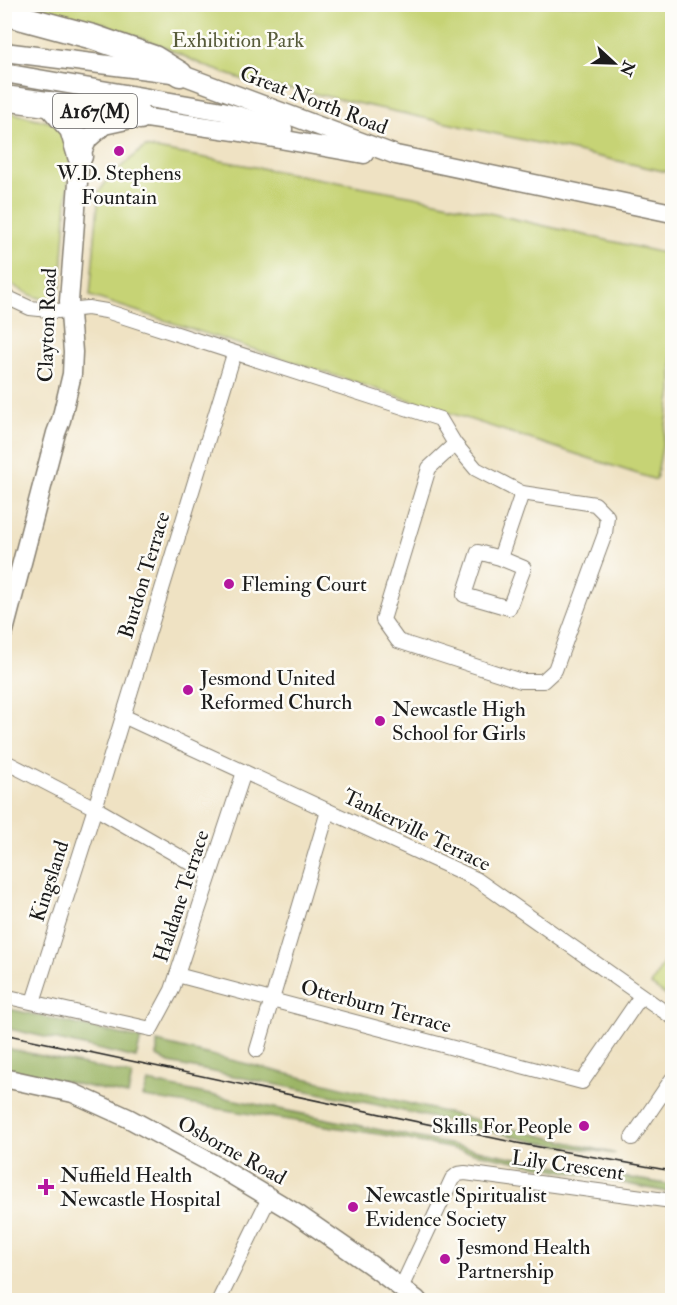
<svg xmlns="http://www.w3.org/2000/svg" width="677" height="1305" font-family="'IM FELL Double Pica',serif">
  <rect width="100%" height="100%" fill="#fdfcf7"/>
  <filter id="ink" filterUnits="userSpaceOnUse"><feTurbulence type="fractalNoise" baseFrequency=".0167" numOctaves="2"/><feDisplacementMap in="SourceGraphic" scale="12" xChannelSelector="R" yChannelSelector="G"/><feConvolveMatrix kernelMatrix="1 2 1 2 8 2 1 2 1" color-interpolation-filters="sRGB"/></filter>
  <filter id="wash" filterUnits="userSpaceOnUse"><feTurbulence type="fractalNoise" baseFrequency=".008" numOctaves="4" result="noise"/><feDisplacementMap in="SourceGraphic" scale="24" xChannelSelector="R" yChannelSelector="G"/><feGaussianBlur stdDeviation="1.35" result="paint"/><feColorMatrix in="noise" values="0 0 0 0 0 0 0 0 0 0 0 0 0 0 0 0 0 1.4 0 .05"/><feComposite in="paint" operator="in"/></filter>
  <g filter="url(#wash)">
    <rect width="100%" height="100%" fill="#efe2c3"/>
    <!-- green -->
    <g fill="#c6d374" stroke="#717848" stroke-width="1.5">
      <path d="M 31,5 L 672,5 L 672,173 L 298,90 L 255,84 L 205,66 L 162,46 L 104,24 Z"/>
      <path d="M 5,111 L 57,124 L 71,143 L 61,287 C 51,313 21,289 5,281 Z"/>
      <path d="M 145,147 L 414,196 L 672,255 L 672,392 L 656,480 L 90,296 L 99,192 L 110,176 Z"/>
      <path d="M 672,948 L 672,1000 L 651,985 Z"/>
    </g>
    <!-- forest -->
    <g fill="#9cb566" stroke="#5c6841" stroke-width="1.5">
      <path d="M 5,1008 L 141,1039 L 136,1058 L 5,1028 Z"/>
      <path d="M 157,1042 L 616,1154 L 532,1141 L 373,1104 L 169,1063 L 157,1056 Z"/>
      <path d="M 5,1048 L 132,1075 L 128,1095 L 5,1069 Z"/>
      <path d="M 148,1082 L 545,1164 L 672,1185 L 672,1193 L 384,1135 L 143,1097 Z"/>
    </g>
  </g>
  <g filter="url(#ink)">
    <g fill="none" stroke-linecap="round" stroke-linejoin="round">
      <defs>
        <g id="street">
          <path d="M 4,296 L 30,308 L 58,311 L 88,308 L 106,311 L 440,419 L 455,444 L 476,469 L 522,493 L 595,504 L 607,516 L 605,534 L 555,670 L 543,681 L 521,681 L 398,641 L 383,620 L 429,468 L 455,444"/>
          <path d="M 500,558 L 478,552 L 464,595 L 509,608 L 524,568 L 500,558 L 522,493"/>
          <path d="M 123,716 L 476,879 L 672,1017"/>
          <path d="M 4,761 L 95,808 L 210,874"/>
          <path d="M 177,975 L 582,1082 L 641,996"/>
          <path d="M 4,996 L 151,1029 L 172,990 L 244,772"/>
          <path d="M 33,1002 L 95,808 L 234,354"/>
          <path d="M 257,1050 L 328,811"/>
          <path d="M 632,1138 L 672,1079"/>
          <path d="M 401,1288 L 452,1179 L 458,1174 L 465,1173 L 672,1201"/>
          <path d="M 219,1300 L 270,1196"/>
        </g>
        <g id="secondary">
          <path d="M 4,52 L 180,74 L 396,155 L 672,213"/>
          <path d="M 4,73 L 223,111 L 283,129"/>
          <path d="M 4,631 L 56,433 L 61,420 L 72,374 L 73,352 L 69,301 L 80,156 L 88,139 L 104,125 L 140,117 L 235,131 L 364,154"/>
          <path d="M 4,1078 L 73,1093 L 128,1118 L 217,1166 L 297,1214 L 372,1266 L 417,1300"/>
        </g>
        <g id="highway">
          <path d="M 4,13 L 93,37 L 154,58 L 180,74"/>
          <path d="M 4,98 L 140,117"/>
          <path d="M 50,104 L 72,129 L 80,156"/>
        </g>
      </defs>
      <!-- street casing -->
      <use href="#street" stroke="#867f70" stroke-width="16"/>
      <!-- secondary casing -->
      <use href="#secondary" stroke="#867f70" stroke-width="21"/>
      <!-- highway casing -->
      <use href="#highway" stroke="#867f70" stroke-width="27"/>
      <!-- street -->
      <use href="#street" stroke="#fff" stroke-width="14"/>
      <!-- secondary -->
      <use href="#secondary" stroke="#fff" stroke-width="18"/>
      <!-- highway -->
      <use href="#highway" stroke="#fff" stroke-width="24"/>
      <!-- tram -->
      <path stroke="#1c1c1c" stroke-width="1.5" d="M 4,1034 L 517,1143 L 672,1171"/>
    </g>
  </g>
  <!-- markers -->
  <g fill="#b5179e" stroke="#fdfcf7" stroke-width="2">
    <circle cx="119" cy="151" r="6"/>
    <circle cx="229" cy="584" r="6"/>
    <circle cx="188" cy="690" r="6"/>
    <circle cx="380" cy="721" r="6"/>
    <circle cx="584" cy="1126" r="6"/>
    <path d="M43 1178h6v6h6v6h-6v6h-6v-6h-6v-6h6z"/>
    <circle cx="353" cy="1207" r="6"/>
    <circle cx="445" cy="1259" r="6"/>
  </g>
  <g text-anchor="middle" stroke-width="5" stroke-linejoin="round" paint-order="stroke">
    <!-- shield labels -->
    <rect fill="#fdfcf7" stroke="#605f5e" stroke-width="1.5" x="53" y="94" width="84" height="34" rx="4.5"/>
    <g font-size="20" font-weight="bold" fill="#1c1c1c">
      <text x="95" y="118">A167(M)</text>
    </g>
    <!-- park labels -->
    <g font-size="21" fill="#585c3b" stroke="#fdfcf7">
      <text x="238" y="47">Exhibition Park</text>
    </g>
    <!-- street labels -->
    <g font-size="21" fill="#1c1c1c" stroke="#fdfcf7">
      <text transform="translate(314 100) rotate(21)" y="7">Great North Road</text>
      <text transform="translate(47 325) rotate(-88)" y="7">Clayton Road</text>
      <text transform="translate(144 575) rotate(-73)" y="7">Burdon Terrace</text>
      <text transform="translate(417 830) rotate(26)" y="7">Tankerville Terrace</text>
      <text transform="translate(49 881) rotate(-72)" y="7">Kingsland</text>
      <text transform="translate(181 896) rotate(-72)" y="7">Haldane Terrace</text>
      <text transform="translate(376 1006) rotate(15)" y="7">Otterburn Terrace</text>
      <text transform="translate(232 1150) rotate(29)" y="7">Osborne Road</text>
      <text transform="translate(568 1165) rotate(8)" y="7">Lily Crescent</text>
    </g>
    <!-- poi labels -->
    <g font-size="21" fill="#1c1c1c" stroke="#fdfcf7" text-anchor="start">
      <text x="119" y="180" text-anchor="middle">W.D. Stephens<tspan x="119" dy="24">Fountain</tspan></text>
      <text x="241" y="591">Fleming Court</text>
      <text x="200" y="685">Jesmond United<tspan x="200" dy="24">Reformed Church</tspan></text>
      <text x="392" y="716">Newcastle High<tspan x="392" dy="24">School for Girls</tspan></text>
      <text x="572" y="1133" text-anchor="end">Skills For People</text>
      <text x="60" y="1182">Nuffield Health<tspan x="60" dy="24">Newcastle Hospital</tspan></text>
      <text x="365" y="1202">Newcastle Spiritualist<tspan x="365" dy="24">Evidence Society</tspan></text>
      <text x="457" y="1254">Jesmond Health<tspan x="457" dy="24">Partnership</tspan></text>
    </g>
  </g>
  <!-- margin -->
  <rect width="677" height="1305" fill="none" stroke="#fdfcf7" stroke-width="24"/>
  <!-- north arrow -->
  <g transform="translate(614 63) rotate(112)" stroke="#fdfcf7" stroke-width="4.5" paint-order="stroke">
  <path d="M0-4.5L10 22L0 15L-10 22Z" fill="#1c1c1c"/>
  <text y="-9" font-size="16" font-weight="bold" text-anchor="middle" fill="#1c1c1c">N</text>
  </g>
</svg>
